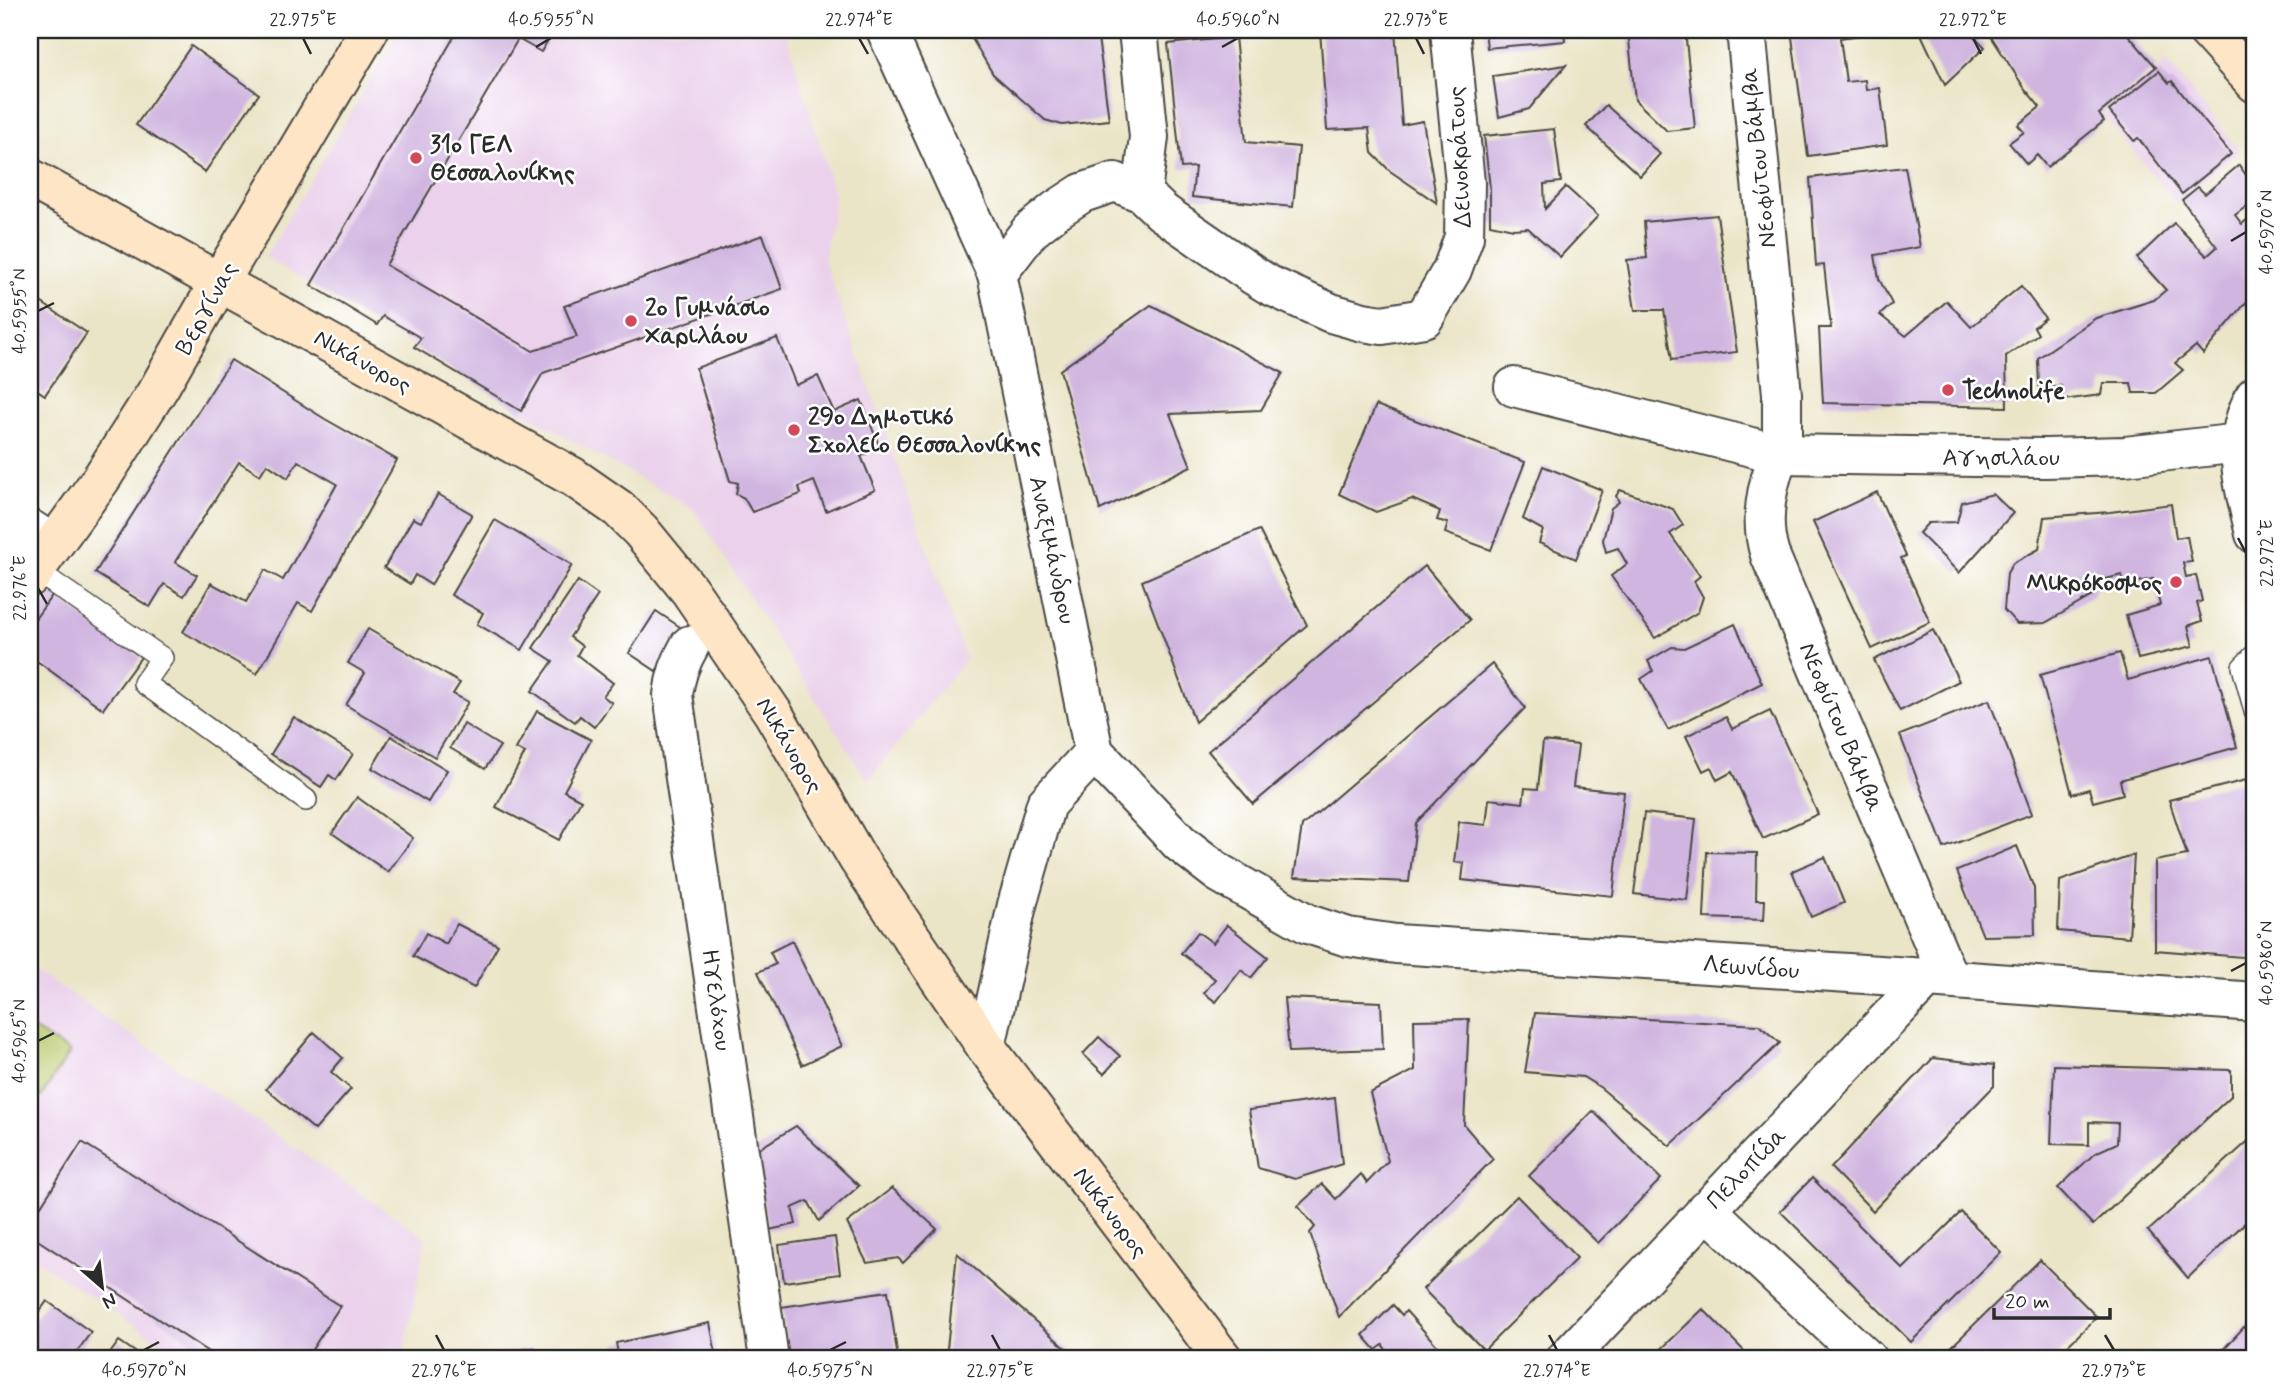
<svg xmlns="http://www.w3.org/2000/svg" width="2285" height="1389" font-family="Mynerve,sans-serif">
  <rect width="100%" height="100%" fill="#fff"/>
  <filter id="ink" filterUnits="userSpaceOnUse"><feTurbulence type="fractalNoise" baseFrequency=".0143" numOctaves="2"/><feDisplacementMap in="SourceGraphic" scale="14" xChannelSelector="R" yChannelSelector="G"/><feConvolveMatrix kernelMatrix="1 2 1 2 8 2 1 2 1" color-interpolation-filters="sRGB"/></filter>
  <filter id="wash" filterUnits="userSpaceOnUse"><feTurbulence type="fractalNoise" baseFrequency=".00686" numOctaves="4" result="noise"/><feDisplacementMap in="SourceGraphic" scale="28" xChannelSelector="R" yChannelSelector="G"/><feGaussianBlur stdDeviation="1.57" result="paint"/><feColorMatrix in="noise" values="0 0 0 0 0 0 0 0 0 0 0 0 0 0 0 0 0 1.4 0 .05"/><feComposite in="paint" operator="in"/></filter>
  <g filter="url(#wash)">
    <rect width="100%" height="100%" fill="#ebe5c8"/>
    <!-- built -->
    <g fill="#ebd1eb">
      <path d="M 400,30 L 785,30 L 825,161 L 835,198 L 824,259 L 966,659 L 868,781 L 693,509 L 521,411 L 265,257 Z"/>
      <path d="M 2167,61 L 2240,151 L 2176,203 L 2102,114 Z"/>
      <path d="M 30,966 L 426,1238 L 403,1359 L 185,1359 L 30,1256 Z"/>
    </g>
    <!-- green -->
    <path fill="#b7c86b" stroke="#717a4b" stroke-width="2" d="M 30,1027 L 70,1052 L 41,1097 L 30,1090 Z"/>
    <g id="blocks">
      <!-- building -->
      <g fill="#d0b5e0">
        <path d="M 458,30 L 554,30 L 541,52 L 518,39 L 386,265 L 533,351 L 577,337 L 564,306 L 763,235 L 782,289 L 543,373 L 521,411 L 414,347 L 421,338 L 383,316 L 377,325 L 311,285 Z"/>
        <path d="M 970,30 L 1097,30 L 1109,120 L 1062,125 L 1045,120 L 993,74 L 971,37 Z"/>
        <path d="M 1320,30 L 1395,30 L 1402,125 L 1423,121 L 1437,203 L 1390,171 L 1372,153 L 1369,128 L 1327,130 Z"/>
        <path d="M 1485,30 L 1564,30 L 1565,41 L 1487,48 Z"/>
        <path d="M 1628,30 L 1685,30 L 1695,128 L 1667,131 L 1635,100 Z"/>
        <path d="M 1791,30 L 1867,30 L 1868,34 L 1840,38 L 1846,82 L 1865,80 L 1866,90 L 1880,88 L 1887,145 L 1808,156 Z"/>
        <path d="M 1919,30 L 1968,30 L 1985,47 L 1945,85 Z"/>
        <path d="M 1987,30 L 2124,30 L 2156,67 L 2099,114 L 2104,121 L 2047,167 L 2037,155 L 2027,164 L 2009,143 L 2024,132 L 2018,125 L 2040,107 L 2025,89 Z"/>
        <path d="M 1235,37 L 1246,142 L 1299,147 L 1293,207 L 1192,197 L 1195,167 L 1181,168 L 1168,44 Z"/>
        <path d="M 191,46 L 259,94 L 205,172 L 136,125 Z"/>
        <path d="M 1566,65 L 1529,109 L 1499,117 L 1493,76 Z"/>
        <path d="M 2159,71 L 2169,83 L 2172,81 L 2231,154 L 2182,194 L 2138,138 L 2134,141 L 2109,111 Z"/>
        <path d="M 1606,105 L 1660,154 L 1640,176 L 1586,126 Z"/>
        <path d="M 1554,129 L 1561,182 L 1544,184 L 1545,209 L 1566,187 L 1598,216 L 1560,257 L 1528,228 L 1513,229 L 1490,224 L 1490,188 L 1484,136 Z"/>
        <path d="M 2239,165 L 2255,188 L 2255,200 L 2235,215 L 2242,224 L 2255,213 L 2255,292 L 2203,354 L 2196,346 L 2175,363 L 2183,370 L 2156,393 L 2133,393 L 2131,383 L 2103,383 L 2101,395 L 2063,400 L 2061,386 L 2039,387 L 2038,358 L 2096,318 L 2154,300 L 2166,290 L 2137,258 L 2174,223 L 2207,256 L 2217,247 L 2182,200 L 2198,187 L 2205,194 Z"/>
        <path d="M 1905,167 L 1920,247 L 1875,255 L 1879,279 L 1892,304 L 1880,315 L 1906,336 L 1947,301 L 1971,327 L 2021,286 L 2045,318 L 2034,327 L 2038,334 L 2006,356 L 2007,407 L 1823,403 L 1819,328 L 1831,328 L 1824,265 L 1816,266 L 1810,178 Z"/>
        <path d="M 1717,215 L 1737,352 L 1672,360 L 1664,310 L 1635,310 L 1627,260 L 1647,258 L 1644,222 Z"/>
        <path d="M 30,295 L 87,333 L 45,395 L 30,385 Z"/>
        <path d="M 1151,305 L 1283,373 L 1261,410 L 1170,414 L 1191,466 L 1100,510 L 1060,370 Z"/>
        <path d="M 777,338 L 796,385 L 818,376 L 834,412 L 861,400 L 880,448 L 861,456 L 875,490 L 826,511 L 814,481 L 799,487 L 801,494 L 752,512 L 744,498 L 736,494 L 738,483 L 730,481 L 696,368 Z"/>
        <path d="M 231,360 L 325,419 L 397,460 L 312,611 L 298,603 L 257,674 L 183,632 L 211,583 L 246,602 L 265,570 L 283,580 L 337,484 L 298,461 L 288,478 L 267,464 L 260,475 L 239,462 L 175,562 L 197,575 L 184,596 L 164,584 L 150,607 L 95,573 Z"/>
        <path d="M 1376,405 L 1525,462 L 1491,550 L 1445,533 L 1448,523 L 1437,520 L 1440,511 L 1412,499 L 1376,512 L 1339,494 Z"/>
        <path d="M 1543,466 L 1602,490 L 1576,559 L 1539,543 L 1543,530 L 1523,519 Z"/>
        <path d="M 1620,490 L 1673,509 L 1683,525 L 1670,534 L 1700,576 L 1694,581 L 1703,597 L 1698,612 L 1655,638 L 1611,576 L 1627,564 L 1618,548 L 1606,552 L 1603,540 L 1611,508 L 1619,502 L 1616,496 Z"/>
        <path d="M 1877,492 L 1906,556 L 1901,558 L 1930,622 L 1872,649 L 1813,522 Z"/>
        <path d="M 438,494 L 472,514 L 431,585 L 415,575 L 410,584 L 384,568 L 413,518 L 421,522 Z"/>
        <path d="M 1993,494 L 2013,513 L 1959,573 L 1919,533 L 1928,523 L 1957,522 L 1962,502 Z"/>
        <path d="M 2171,504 L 2176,538 L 2187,536 L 2192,562 L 2183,563 L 2186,577 L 2196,575 L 2202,601 L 2197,603 L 2202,621 L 2188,626 L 2193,646 L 2138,659 L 2126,615 L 2160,605 L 2153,579 L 2124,585 L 2122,575 L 2101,580 L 2092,596 L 2045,623 L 2017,624 L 2004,610 L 2007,573 L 2013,563 L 2039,549 L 2044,517 L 2110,512 Z"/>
        <path d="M 495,520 L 572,565 L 522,650 L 477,624 L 483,613 L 451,595 Z"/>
        <path d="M 1259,530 L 1307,625 L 1195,722 L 1142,581 Z"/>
        <path d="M 1425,566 L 1470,620 L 1253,804 L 1208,751 Z"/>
        <path d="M 578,581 L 598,595 L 570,637 L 582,646 L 577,655 L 613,683 L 603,696 L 612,703 L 594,727 L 580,716 L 575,722 L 532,691 L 553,661 L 533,648 Z"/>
        <path d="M 53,594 L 141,657 L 103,709 L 30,656 L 30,626 Z"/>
        <path d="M 656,611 L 683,629 L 656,671 L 629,653 Z"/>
        <path d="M 1735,624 L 1762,683 L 1668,730 L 1641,679 L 1653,671 L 1648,661 L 1672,647 L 1684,648 Z"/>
        <path d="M 368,629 L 460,683 L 453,694 L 468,702 L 435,757 L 346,705 L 365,673 L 348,663 Z"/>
        <path d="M 1933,630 L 1959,681 L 1900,711 L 1874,660 Z"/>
        <path d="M 2120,653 L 2128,680 L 2212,656 L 2237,747 L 2120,780 L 2123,794 L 2093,802 L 2089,789 L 2072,794 L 2040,675 Z"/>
        <path d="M 1492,664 L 1525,708 L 1416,823 L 1409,882 L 1294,877 L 1302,826 Z"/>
        <path d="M 1989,700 L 2032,814 L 1944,848 L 1900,735 Z"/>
        <path d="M 537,711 L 591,740 L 564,791 L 581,800 L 559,840 L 496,807 L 525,753 L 516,749 Z"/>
        <path d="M 1770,711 L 1818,814 L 1763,839 L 1732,772 L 1717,780 L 1711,767 L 1703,771 L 1686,736 L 1726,717 L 1732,729 Z"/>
        <path d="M 294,717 L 353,754 L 336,780 L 329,775 L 321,787 L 271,754 Z"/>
        <path d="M 464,724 L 500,746 L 485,769 L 450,748 Z"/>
        <path d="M 391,736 L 447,770 L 428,802 L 372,768 Z"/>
        <path d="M 1543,741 L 1578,745 L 1573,787 L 1624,792 L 1613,896 L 1462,880 L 1464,863 L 1454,862 L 1459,822 L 1486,825 L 1489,799 L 1523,803 L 1525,788 L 1538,789 Z"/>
        <path d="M 2246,780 L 2255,816 L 2255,958 L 2155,950 L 2155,861 L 2187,855 L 2169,800 Z"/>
        <path d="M 357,797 L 413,838 L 388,872 L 332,833 Z"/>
        <path d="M 1644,813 L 1696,819 L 1687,900 L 1634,894 Z"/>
        <path d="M 2017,846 L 2034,888 L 2035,935 L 1983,936 L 1957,871 Z"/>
        <path d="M 1707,852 L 1757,853 L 1756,900 L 1765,900 L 1764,920 L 1704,918 Z"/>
        <path d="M 2134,855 L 2129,937 L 2058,931 L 2060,881 Z"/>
        <path d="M 1825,857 L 1844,903 L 1811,917 L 1792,871 Z"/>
        <path d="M 457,924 L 498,945 L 474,988 L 413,956 L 426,933 L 446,944 Z"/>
        <path d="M 1227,925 L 1268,957 L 1251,978 L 1241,970 L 1216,1002 L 1204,993 L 1215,979 L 1181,953 L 1198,932 L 1213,943 Z"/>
        <path d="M 792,941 L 842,1046 L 802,1065 L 758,972 L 776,964 L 770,952 Z"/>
        <path d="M 1284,998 L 1381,1002 L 1383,1049 L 1289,1052 Z"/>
        <path d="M 1535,1013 L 1759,1025 L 1780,1043 L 1670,1146 L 1601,1088 L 1583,1077 L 1525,1072 Z"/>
        <path d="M 1469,1019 L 1464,1125 L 1493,1159 L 1339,1317 L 1310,1233 L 1315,1227 L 1298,1206 L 1322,1184 L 1336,1199 L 1361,1174 L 1367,1183 L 1388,1161 L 1370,1093 L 1415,1070 L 1414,1020 Z"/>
        <path d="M 314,1032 L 343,1058 L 331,1072 L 351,1089 L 315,1130 L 266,1089 Z"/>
        <path d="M 1099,1037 L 1120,1056 L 1104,1074 L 1083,1054 Z"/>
        <path d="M 1933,1058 L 1994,1065 L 1994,1086 L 1873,1211 L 1831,1168 Z"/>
        <path d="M 2054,1065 L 2231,1070 L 2231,1096 L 2093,1225 L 2058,1188 L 2095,1153 L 2117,1143 L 2118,1123 L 2089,1122 L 2089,1145 L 2051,1144 Z"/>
        <path d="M 1335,1098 L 1342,1164 L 1295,1179 L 1258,1168 L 1249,1110 Z"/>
        <path d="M 1593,1111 L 1661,1179 L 1598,1243 L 1529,1176 Z"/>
        <path d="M 796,1126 L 859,1186 L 819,1221 L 808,1201 L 792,1208 L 796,1224 L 769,1230 L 752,1153 Z"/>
        <path d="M 2255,1135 L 2255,1213 L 2188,1278 L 2148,1231 Z"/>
        <path d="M 82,1142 L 340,1306 L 306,1359 L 219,1359 L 30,1235 L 30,1223 Z"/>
        <path d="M 1812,1178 L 1903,1269 L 1961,1212 L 2001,1252 L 1911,1342 L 1780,1211 Z"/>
        <path d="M 892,1188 L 937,1229 L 903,1263 L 898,1258 L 867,1263 L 847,1223 Z"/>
        <path d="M 1517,1196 L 1577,1258 L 1484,1350 L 1423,1289 Z"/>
        <path d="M 835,1237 L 840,1274 L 784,1282 L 779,1245 Z"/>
        <path d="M 957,1253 L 1076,1357 L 1059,1359 L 946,1359 Z"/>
        <path d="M 2040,1260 L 2097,1317 L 2054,1359 L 1939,1359 Z"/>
        <path d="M 888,1291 L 898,1359 L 789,1359 L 781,1307 Z"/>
        <path d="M 47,1301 L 91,1332 L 72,1359 L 30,1359 L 30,1325 Z"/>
        <path d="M 1393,1305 L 1402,1315 L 1406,1311 L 1449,1359 L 1379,1359 L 1387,1352 L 1383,1345 L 1376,1350 L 1363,1335 Z"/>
        <path d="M 1703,1309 L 1747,1354 L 1741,1359 L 1651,1359 Z"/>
        <path d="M 2255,1315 L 2255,1359 L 2225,1359 L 2219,1354 Z"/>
        <path d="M 710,1323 L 717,1359 L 619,1359 L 616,1343 Z"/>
        <path d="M 119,1341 L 141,1356 L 145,1359 L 106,1359 Z"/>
        <path d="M 534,1348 L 535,1359 L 468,1359 L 468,1358 Z"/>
      </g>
    </g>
  </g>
  <g filter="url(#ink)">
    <use href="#blocks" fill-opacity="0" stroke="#484743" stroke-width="2"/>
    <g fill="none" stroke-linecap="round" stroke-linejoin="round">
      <defs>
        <g id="lane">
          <path d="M 35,570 L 162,658 L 144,683 L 306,800"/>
          <path d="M 2255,655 L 2243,667 L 2255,711"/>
        </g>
        <g id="street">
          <path d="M 886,30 L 997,274 L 1094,752 L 1180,843 L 1219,873 L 1308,924 L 1348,937 L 1396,944 L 1927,978 L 2255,1002"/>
          <path d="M 1138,30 L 1149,137 L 1142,193"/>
          <path d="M 997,274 L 1030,231 L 1056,210 L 1082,193 L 1115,182 L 1142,193 L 1162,212 L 1253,275 L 1269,285 L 1331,313 L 1363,322 L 1382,325 L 1424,318 L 1452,270 L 1464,237 L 1465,183 L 1450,30"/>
          <path d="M 1514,387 L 1779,454 L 1782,435 L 1782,394 L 1746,30"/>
          <path d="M 2255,396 C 2229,443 2244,484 2255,534"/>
          <path d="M 30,529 L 53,544"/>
          <path d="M 690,645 C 680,662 675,676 673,695 L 769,1359"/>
          <path d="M 1949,979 L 1770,555 C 1759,521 1766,487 1779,454 L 2045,458 L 2125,456 L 2240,443"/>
          <path d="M 986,1047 L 1017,905 L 1046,804 L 1094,752"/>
          <path d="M 1706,1209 L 1867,1359"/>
          <path d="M 1566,1359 L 1927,978"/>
        </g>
        <g id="secondary">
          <path d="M 2207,30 L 2255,83"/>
          <path d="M 30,178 L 573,477 L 619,509 L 641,531 L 690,591 L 773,713 L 858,859 L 986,1047 L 1223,1359"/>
          <path d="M 30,577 L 101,479 L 159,388 L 220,281 L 369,30"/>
        </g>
      </defs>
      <!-- lane casing -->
      <use href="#lane" stroke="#484743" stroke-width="24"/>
      <!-- street casing -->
      <use href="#street" stroke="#484743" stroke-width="42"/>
      <!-- secondary casing -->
      <use href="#secondary" stroke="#484743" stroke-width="42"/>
      <!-- lane -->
      <use href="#lane" stroke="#fff" stroke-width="21"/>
      <!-- street -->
      <use href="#street" stroke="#fff" stroke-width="38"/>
      <!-- secondary -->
      <use href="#secondary" stroke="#fde5c5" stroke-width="38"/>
    </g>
  </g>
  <!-- ticks -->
  <path fill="none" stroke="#2b2b2b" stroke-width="2.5" d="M 303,38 L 311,54M 859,38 L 868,54M 1416,38 L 1424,54M 1973,38 L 1981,54M 536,47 L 551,38M 1222,47 L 1238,38M 2231,241 L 2246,232M 38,311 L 54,303M 2238,538 L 2246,553M 38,588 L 47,604M 2231,971 L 2246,963M 38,1041 L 54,1033M 436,1335 L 444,1350M 992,1335 L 1000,1350M 1549,1335 L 1557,1350M 2105,1335 L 2114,1350M 144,1350 L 159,1342M 830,1350 L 846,1342"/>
  <!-- markers -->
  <g fill="#d1495b" stroke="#fff" stroke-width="2.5">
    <circle cx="416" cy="158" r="7"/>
    <circle cx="631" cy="321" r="7"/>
    <circle cx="1948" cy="390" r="7"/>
    <circle cx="794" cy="430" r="7"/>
    <circle cx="2176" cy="582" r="7"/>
  </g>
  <g text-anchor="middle" stroke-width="5" stroke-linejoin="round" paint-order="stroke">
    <!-- poi labels -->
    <g font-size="24" font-weight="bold" fill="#2b2b2b" stroke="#fff" text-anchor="start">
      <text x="430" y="152">31ο ΓΕΛ<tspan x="430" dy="28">Θεσσαλονίκης</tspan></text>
      <text x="645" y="315">2ο Γυμνάσιο<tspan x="645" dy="28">Χαριλάου</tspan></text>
      <text x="1962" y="398">Technolife</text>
      <text x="808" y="424">29ο Δημοτικό<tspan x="808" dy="28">Σχολείο Θεσσαλονίκης</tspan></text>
      <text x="2162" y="590" text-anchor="end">Μικρόκοσμος</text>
    </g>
    <!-- street labels -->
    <g font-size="24" fill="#2b2b2b" stroke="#fff">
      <text transform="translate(1459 157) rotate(-93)" y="8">Δεινοκράτους</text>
      <text transform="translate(1758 158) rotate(-96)" y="8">Νεοφύτου Βάμβα</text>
      <text transform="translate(206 308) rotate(-61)" y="8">Βεργίνας</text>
      <text transform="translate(363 361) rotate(29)" y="8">Νικάνορος</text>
      <text x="2001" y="465">Αγησιλάου</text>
      <text transform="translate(1053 550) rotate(78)" y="8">Αναξιμάνδρου</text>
      <text transform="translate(1842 727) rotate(67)" y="8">Νεοφύτου Βάμβα</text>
      <text transform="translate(790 745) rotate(59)" y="8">Νικάνορος</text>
      <text transform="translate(1751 967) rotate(4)" y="8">Λεωνίδου</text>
      <text transform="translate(717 1000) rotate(82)" y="8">Ηγελόχου</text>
      <text transform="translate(1746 1168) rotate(-46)" y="8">Πελοπίδα</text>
      <text transform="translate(1111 1212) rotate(53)" y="8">Νικάνορος</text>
    </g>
  </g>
  <!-- margin -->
  <rect width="2285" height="1389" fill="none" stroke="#fff" stroke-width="77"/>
  <!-- north arrow -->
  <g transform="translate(102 1287) rotate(152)" stroke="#ffffff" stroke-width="5" paint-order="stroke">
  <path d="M0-5L12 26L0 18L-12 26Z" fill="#2b2b2b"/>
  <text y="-10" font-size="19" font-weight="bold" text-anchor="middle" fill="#2b2b2b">N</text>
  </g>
  <!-- scale -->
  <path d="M1994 1308v10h116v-10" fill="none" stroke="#2b2b2b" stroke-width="3.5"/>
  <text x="2005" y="1308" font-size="21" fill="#2b2b2b" stroke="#ffffff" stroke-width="5" paint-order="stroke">20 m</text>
  <rect x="38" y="38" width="2208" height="1312" fill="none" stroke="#2b2b2b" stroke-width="2.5"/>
  <g font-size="18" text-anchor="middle" fill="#2b2b2b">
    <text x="303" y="25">22.975°E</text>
    <text x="551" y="25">40.5955°N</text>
    <text x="859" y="25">22.974°E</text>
    <text x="1238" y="25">40.5960°N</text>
    <text x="1416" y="25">22.973°E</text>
    <text x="1973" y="25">22.972°E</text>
    <text transform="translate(2266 232) rotate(-90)" y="6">40.5970°N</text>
    <text transform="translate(19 311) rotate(-90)" y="6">40.5955°N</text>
    <text transform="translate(2266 553) rotate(-90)" y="6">22.972°E</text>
    <text transform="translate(19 588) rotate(-90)" y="6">22.976°E</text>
    <text transform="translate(2266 963) rotate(-90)" y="6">40.5980°N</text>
    <text transform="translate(19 1041) rotate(-90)" y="6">40.5965°N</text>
    <text x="144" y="1376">40.5970°N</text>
    <text x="444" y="1376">22.976°E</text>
    <text x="830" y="1376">40.5975°N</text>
    <text x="1000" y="1376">22.975°E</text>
    <text x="1557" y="1376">22.974°E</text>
    <text x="2114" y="1376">22.973°E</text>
  </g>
</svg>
